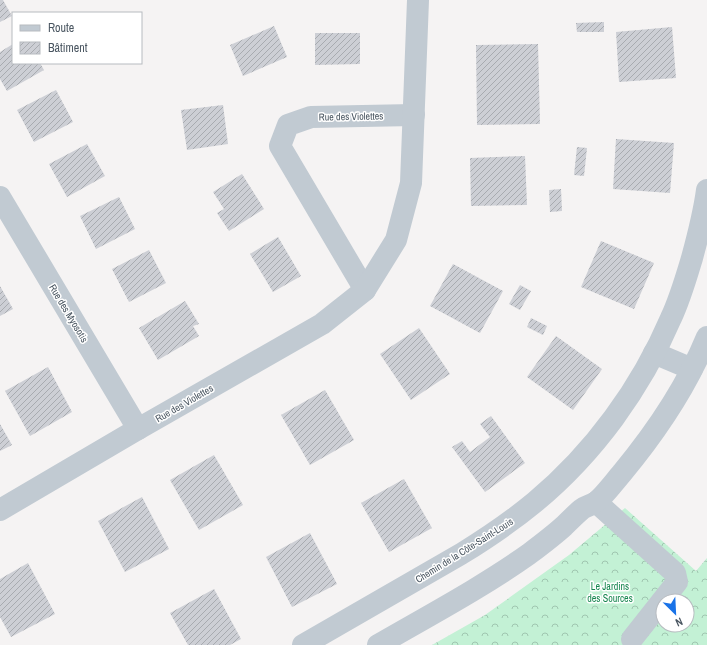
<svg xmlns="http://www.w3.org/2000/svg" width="707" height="645" font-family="'Archivo Narrow',sans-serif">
  <defs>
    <pattern id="forest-crowns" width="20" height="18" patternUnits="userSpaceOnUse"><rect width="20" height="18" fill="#c3f1d5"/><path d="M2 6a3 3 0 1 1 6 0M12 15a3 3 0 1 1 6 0" fill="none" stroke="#a0c6b0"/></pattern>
    <pattern id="building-hatch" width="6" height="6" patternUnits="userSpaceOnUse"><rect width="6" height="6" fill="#cdcfd5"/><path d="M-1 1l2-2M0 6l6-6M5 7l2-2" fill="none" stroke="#a8abb0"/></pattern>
  </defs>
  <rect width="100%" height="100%" fill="#f5f3f3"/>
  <!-- forest -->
  <path fill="url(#forest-crowns)" fill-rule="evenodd" d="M 625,508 L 696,571 L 707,558 L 707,645 L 432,645 L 485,615 L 569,555 ZM 663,601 L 687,601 L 687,625 L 663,625 Z"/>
  <!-- building -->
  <g fill="url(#building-hatch)">
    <path d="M 0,0 L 3,0 L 12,16 L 0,22 Z"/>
    <path d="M 604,22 L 604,32 L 577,32 L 576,23 Z"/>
    <path d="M 274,26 L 287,57 L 243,76 L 230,45 Z"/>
    <path d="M 672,27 L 676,78 L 619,82 L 616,32 Z"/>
    <path d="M 315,33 L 360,33 L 360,64 L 315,65 Z"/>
    <path d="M 13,44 L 13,63 L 40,63 L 44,70 L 7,91 L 0,79 L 0,52 Z"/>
    <path d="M 538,44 L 540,124 L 477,125 L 476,45 Z"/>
    <path d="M 56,90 L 73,122 L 34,142 L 17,110 Z"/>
    <path d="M 223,105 L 228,144 L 187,150 L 181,110 Z"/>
    <path d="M 616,139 L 674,143 L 670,193 L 613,189 Z"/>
    <path d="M 87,144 L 105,176 L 67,197 L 49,164 Z"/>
    <path d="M 577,147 L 587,148 L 584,176 L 574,175 Z"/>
    <path d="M 525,156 L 527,205 L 471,206 L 470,158 Z"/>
    <path d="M 242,174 L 264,209 L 229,231 L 217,213 L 224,209 L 213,192 Z"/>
    <path d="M 561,189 L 562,211 L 550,212 L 549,190 Z"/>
    <path d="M 119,197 L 135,229 L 96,249 L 80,216 Z"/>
    <path d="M 278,237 L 301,276 L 273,292 L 250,254 Z"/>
    <path d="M 601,241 L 654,263 L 634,309 L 581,287 Z"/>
    <path d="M 149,250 L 166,283 L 129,302 L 112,269 Z"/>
    <path d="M 453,264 L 503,291 L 480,333 L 430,306 Z"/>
    <path d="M 520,285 L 531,291 L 520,310 L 509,304 Z"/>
    <path d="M 0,286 L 13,309 L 0,316 Z"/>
    <path d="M 185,301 L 199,324 L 193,326 L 199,336 L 158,360 L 139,328 Z"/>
    <path d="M 531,318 L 547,326 L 543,335 L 527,327 Z"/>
    <path d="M 419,328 L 450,374 L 411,400 L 380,354 Z"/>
    <path d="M 556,336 L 602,369 L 573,410 L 527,377 Z"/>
    <path d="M 48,367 L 72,412 L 30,436 L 5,391 Z"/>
    <path d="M 325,390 L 354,440 L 310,465 L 281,415 Z"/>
    <path d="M 491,416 L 525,463 L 485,492 L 452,447 L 462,441 L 470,452 L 490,437 L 480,424 Z"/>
    <path d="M 0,424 L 12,445 L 0,451 Z"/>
    <path d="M 214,455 L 243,505 L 199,530 L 170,480 Z"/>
    <path d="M 404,479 L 432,528 L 389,552 L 361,503 Z"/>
    <path d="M 142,497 L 169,549 L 125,572 L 98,521 Z"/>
    <path d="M 310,533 L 337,584 L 292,607 L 266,557 Z"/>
    <path d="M 28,563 L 55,614 L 11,637 L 0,617 L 0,579 Z"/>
    <path d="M 214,589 L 241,639 L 230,645 L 188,645 L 170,613 Z"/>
  </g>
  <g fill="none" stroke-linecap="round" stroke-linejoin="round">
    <!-- minor -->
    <g stroke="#c1cad2" stroke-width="22">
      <path d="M 0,197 L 138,429"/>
      <path d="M 365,290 L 280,146 L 288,125 L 311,117 L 414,115"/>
      <path d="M 654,353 L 692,369"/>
      <path d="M 596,502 L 675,573 L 677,582 L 632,639"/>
      <path d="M 0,510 L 138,429 L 322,324 L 365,290 L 396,240 L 411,183 L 418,0"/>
      <path d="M 303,645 L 461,554 C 487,538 512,521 535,502 C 594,453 641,388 671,318 C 680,299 686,278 692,258 C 698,236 704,213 707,190"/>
      <path d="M 378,645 C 428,616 481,588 529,554 C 541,545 553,536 564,526 C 570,520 576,514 582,509 C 586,506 592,505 596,502 C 604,496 615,481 622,473 C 656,432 687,386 707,337"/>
    </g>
  </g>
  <g text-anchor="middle" stroke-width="3" stroke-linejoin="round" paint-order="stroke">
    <!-- street labels -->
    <g font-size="10" fill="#4a5661" stroke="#fff">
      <text transform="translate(351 116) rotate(-1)" y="4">Rue des Violettes</text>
      <text transform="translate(69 313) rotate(59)" y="4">Rue des Myosotis</text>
      <text transform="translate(184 403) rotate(-30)" y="4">Rue des Violettes</text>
      <text transform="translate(464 550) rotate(-32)" y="4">Chemin de la Côte-Saint-Louis</text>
    </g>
    <!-- park labels -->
    <g font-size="10" fill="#17864f" stroke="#fff">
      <text x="610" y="590">Le Jardins<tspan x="610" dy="12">des Sources</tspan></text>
    </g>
  </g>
  <!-- legend -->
  <rect x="12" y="12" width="130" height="52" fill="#ffffff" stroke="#b7bbc0"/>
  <rect x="20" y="25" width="20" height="6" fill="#c1cad2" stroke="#b7bbc0"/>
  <text x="48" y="32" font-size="12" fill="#4a5661">Route</text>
  <rect x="20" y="42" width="20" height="12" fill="url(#building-hatch)" stroke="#b7bbc0"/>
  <text x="48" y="52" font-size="12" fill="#4a5661">Bâtiment</text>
  <!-- north arrow -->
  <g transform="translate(675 613) rotate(156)"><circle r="19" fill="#ffffff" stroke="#b7bbc0"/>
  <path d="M0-3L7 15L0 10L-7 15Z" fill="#1a73e8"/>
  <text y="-6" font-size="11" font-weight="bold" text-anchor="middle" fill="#4a5661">N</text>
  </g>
</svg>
